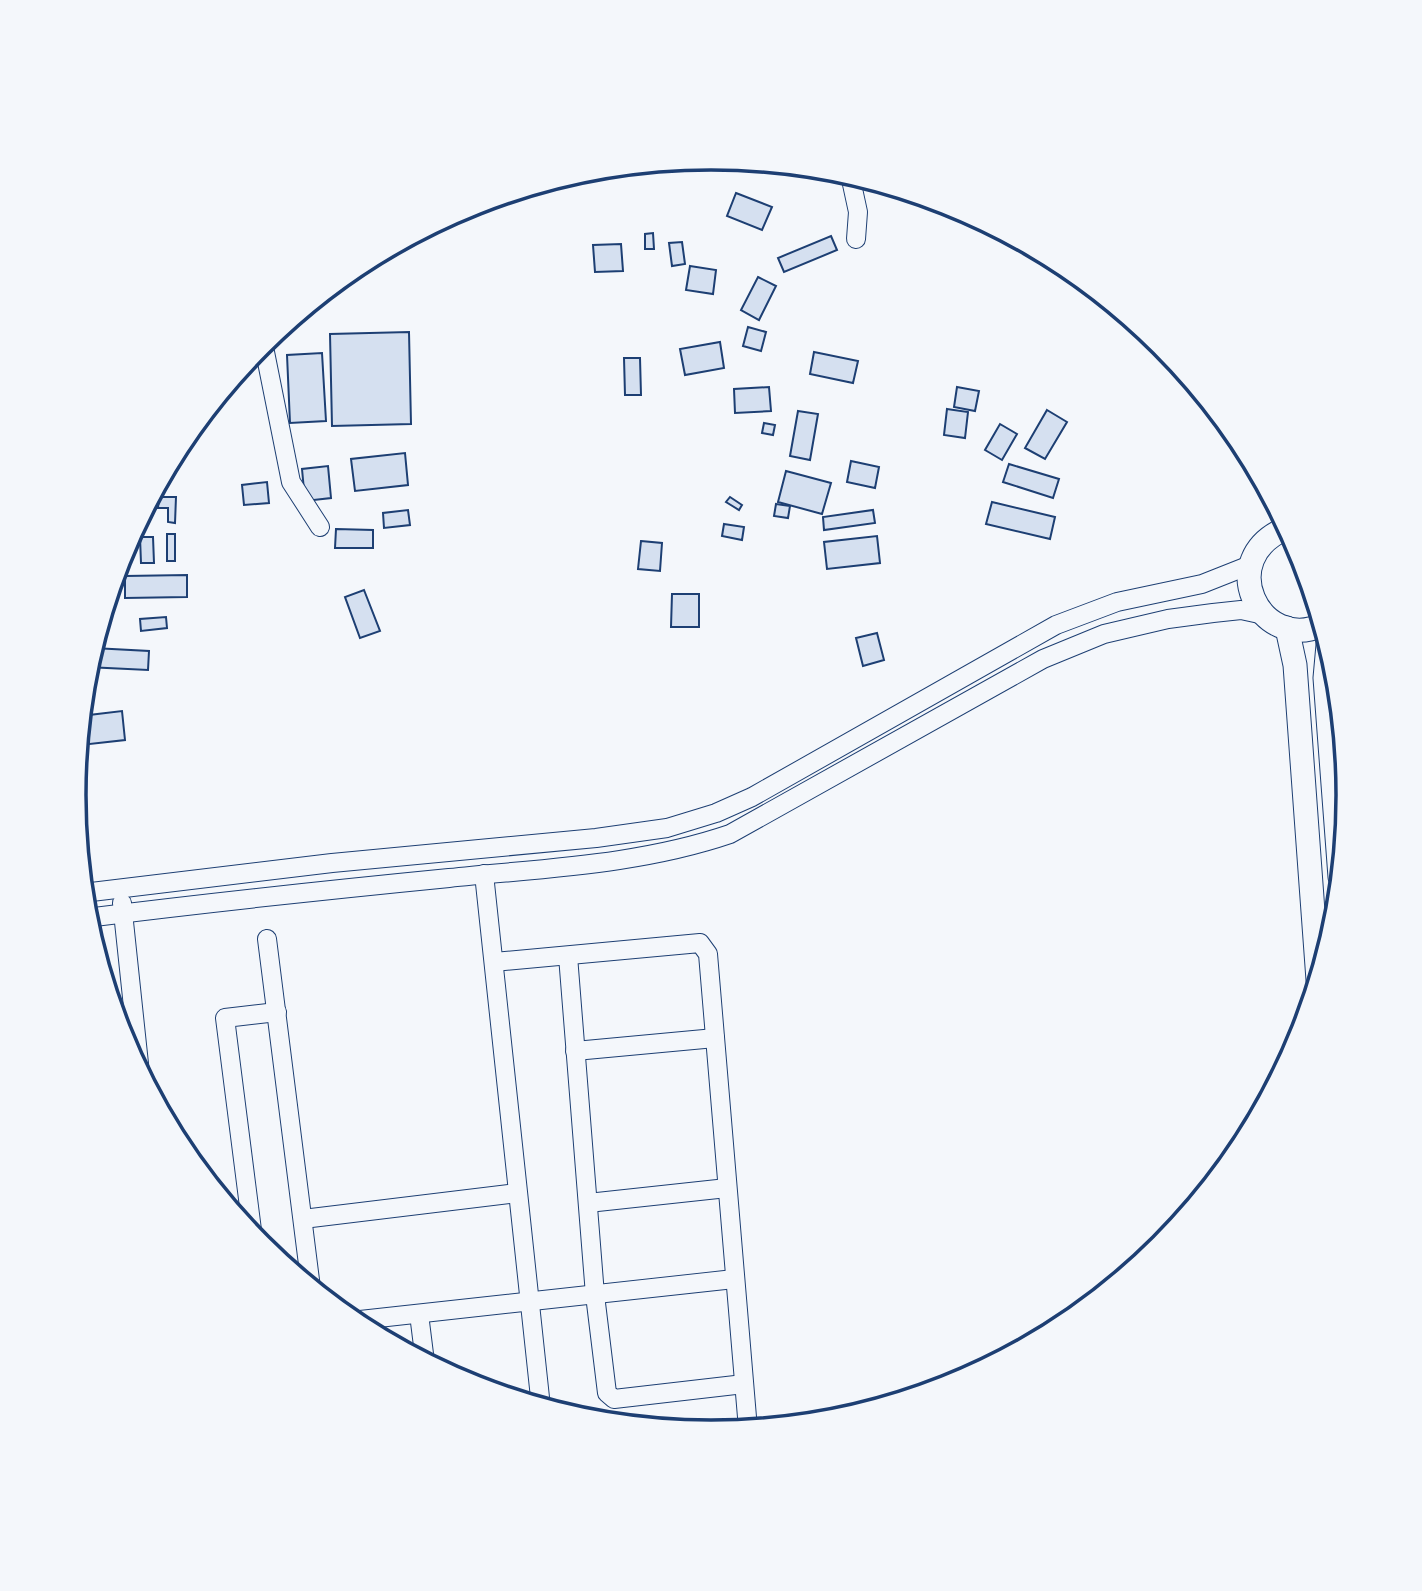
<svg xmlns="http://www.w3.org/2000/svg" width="1422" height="1591" font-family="'Open Sans',sans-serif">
  <rect width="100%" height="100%" fill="#f4f7fb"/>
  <!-- building -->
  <g fill="#d5e0f0" stroke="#1d3f73" stroke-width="2">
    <path d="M 736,193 L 772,207 L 762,230 L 727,216 Z"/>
    <path d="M 653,233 L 654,249 L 645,249 L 645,234 Z"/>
    <path d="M 831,236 L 837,250 L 784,272 L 778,258 Z"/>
    <path d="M 682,242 L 685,264 L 672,266 L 669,243 Z"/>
    <path d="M 621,244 L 623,271 L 595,272 L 593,245 Z"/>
    <path d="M 690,266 L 716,270 L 713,294 L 686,290 Z"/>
    <path d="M 758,277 L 776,286 L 759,320 L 741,310 Z"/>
    <path d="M 748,327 L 766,332 L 761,351 L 743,346 Z"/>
    <path d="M 409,332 L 411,424 L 332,426 L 330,334 Z"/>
    <path d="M 720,342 L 724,368 L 685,375 L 680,349 Z"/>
    <path d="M 814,352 L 858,361 L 853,383 L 810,374 Z"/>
    <path d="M 322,353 L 326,421 L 290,423 L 287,355 Z"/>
    <path d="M 624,358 L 640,358 L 641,395 L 625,395 Z"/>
    <path d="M 769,387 L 771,411 L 735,413 L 734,389 Z"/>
    <path d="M 957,387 L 979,391 L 975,411 L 954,407 Z"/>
    <path d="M 947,409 L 968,412 L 965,438 L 944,435 Z"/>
    <path d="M 1047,410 L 1067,422 L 1045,459 L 1025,448 Z"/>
    <path d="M 798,411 L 818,414 L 810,460 L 790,456 Z"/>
    <path d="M 764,423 L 775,425 L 773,435 L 762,433 Z"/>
    <path d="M 1000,424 L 1017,434 L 1002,460 L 985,450 Z"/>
    <path d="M 405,453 L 408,485 L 355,491 L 351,459 Z"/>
    <path d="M 851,461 L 879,467 L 875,488 L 847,482 Z"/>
    <path d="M 1009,464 L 1059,479 L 1053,498 L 1003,482 Z"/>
    <path d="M 328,466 L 331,498 L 305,501 L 302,469 Z"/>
    <path d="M 786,471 L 831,483 L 822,514 L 778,502 Z"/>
    <path d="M 267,482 L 269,503 L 244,505 L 242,485 Z"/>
    <path d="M 159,497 L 176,497 L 175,523 L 168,522 L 168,508 L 158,508 Z"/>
    <path d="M 730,497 L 742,505 L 739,510 L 726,502 Z"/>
    <path d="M 992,502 L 1055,517 L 1050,539 L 986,524 Z"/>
    <path d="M 776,504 L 790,506 L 788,518 L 774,516 Z"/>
    <path d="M 408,510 L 410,525 L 384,528 L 383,513 Z"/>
    <path d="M 873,510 L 875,523 L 824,530 L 823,517 Z"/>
    <path d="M 724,524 L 744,527 L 742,540 L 722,536 Z"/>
    <path d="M 336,529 L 373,530 L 373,548 L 335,548 Z"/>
    <rect x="167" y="534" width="8" height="27"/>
    <path d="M 877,536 L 880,563 L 827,569 L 824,542 Z"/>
    <path d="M 140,537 L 153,537 L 154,563 L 141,563 Z"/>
    <path d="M 641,541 L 662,543 L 660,571 L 638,569 Z"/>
    <path d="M 125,546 L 125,566 L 118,566 L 122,551 Z"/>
    <path d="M 187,575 L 187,597 L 125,598 L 125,576 Z"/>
    <path d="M 364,590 L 380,631 L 360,638 L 345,597 Z"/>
    <path d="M 672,594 L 699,594 L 699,627 L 671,627 Z"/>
    <path d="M 166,617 L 167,628 L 141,631 L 140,619 Z"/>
    <path d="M 877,633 L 884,660 L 863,666 L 856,638 Z"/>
    <path d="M 93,648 L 149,651 L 148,670 L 87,667 Z"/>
    <path d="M 122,711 L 125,740 L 81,745 L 81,716 Z"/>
  </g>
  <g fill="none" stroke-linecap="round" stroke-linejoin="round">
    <defs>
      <g id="minor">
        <path d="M 850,175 L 858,212 L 856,239"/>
        <path d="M 263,342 L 291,482 L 320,527"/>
        <path d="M 484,874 L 541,1407"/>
        <path d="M 83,893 L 332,863 L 596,838 L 667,828 L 716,813 L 752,797 L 1056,625 L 1117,602 L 1202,584 L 1250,565"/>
        <path d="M 122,903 L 140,1073"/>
        <path d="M 86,918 C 206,903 327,890 449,878 C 544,868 639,865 730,834 L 1043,659 L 1104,634 L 1168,619 L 1213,613 L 1241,610 L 1264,615"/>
        <path d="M 267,939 L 311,1288"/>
        <path d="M 568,956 L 595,1295 L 607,1393 L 614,1399 L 744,1384"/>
        <path d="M 494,962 L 700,943 L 708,954 L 748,1429"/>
        <path d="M 575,1051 L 715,1038"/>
        <path d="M 588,1203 L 727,1188"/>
        <path d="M 303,1219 L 517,1193"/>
        <path d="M 253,1238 L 225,1018 L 277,1012"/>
        <path d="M 419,1314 L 425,1362"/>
        <path d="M 351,1321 L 734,1279"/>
      </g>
      <g id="major">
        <path d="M 1287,528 C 1213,558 1260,653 1322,625"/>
        <path d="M 1287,628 L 1295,665 L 1318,980"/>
        <path d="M 1328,645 L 1325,678 L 1340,877"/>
      </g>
    </defs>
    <!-- minor casing -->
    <use href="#minor" stroke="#1d3f73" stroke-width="20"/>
    <!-- major casing -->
    <use href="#major" stroke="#1d3f73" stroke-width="25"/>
    <!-- minor -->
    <use href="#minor" stroke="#f4f7fb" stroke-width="18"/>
    <!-- major -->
    <use href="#major" stroke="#f4f7fb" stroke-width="23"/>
  </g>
  <!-- crop -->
  <path d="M0 0H1422V1591H0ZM86 795a625 625 0 1 1 1250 0a625 625 0 1 1-1250 0Z" fill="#f4f7fb" fill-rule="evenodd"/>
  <path fill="none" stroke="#1d3f73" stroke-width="3.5" d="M86 795a625 625 0 1 1 1250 0a625 625 0 1 1-1250 0Z"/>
</svg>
